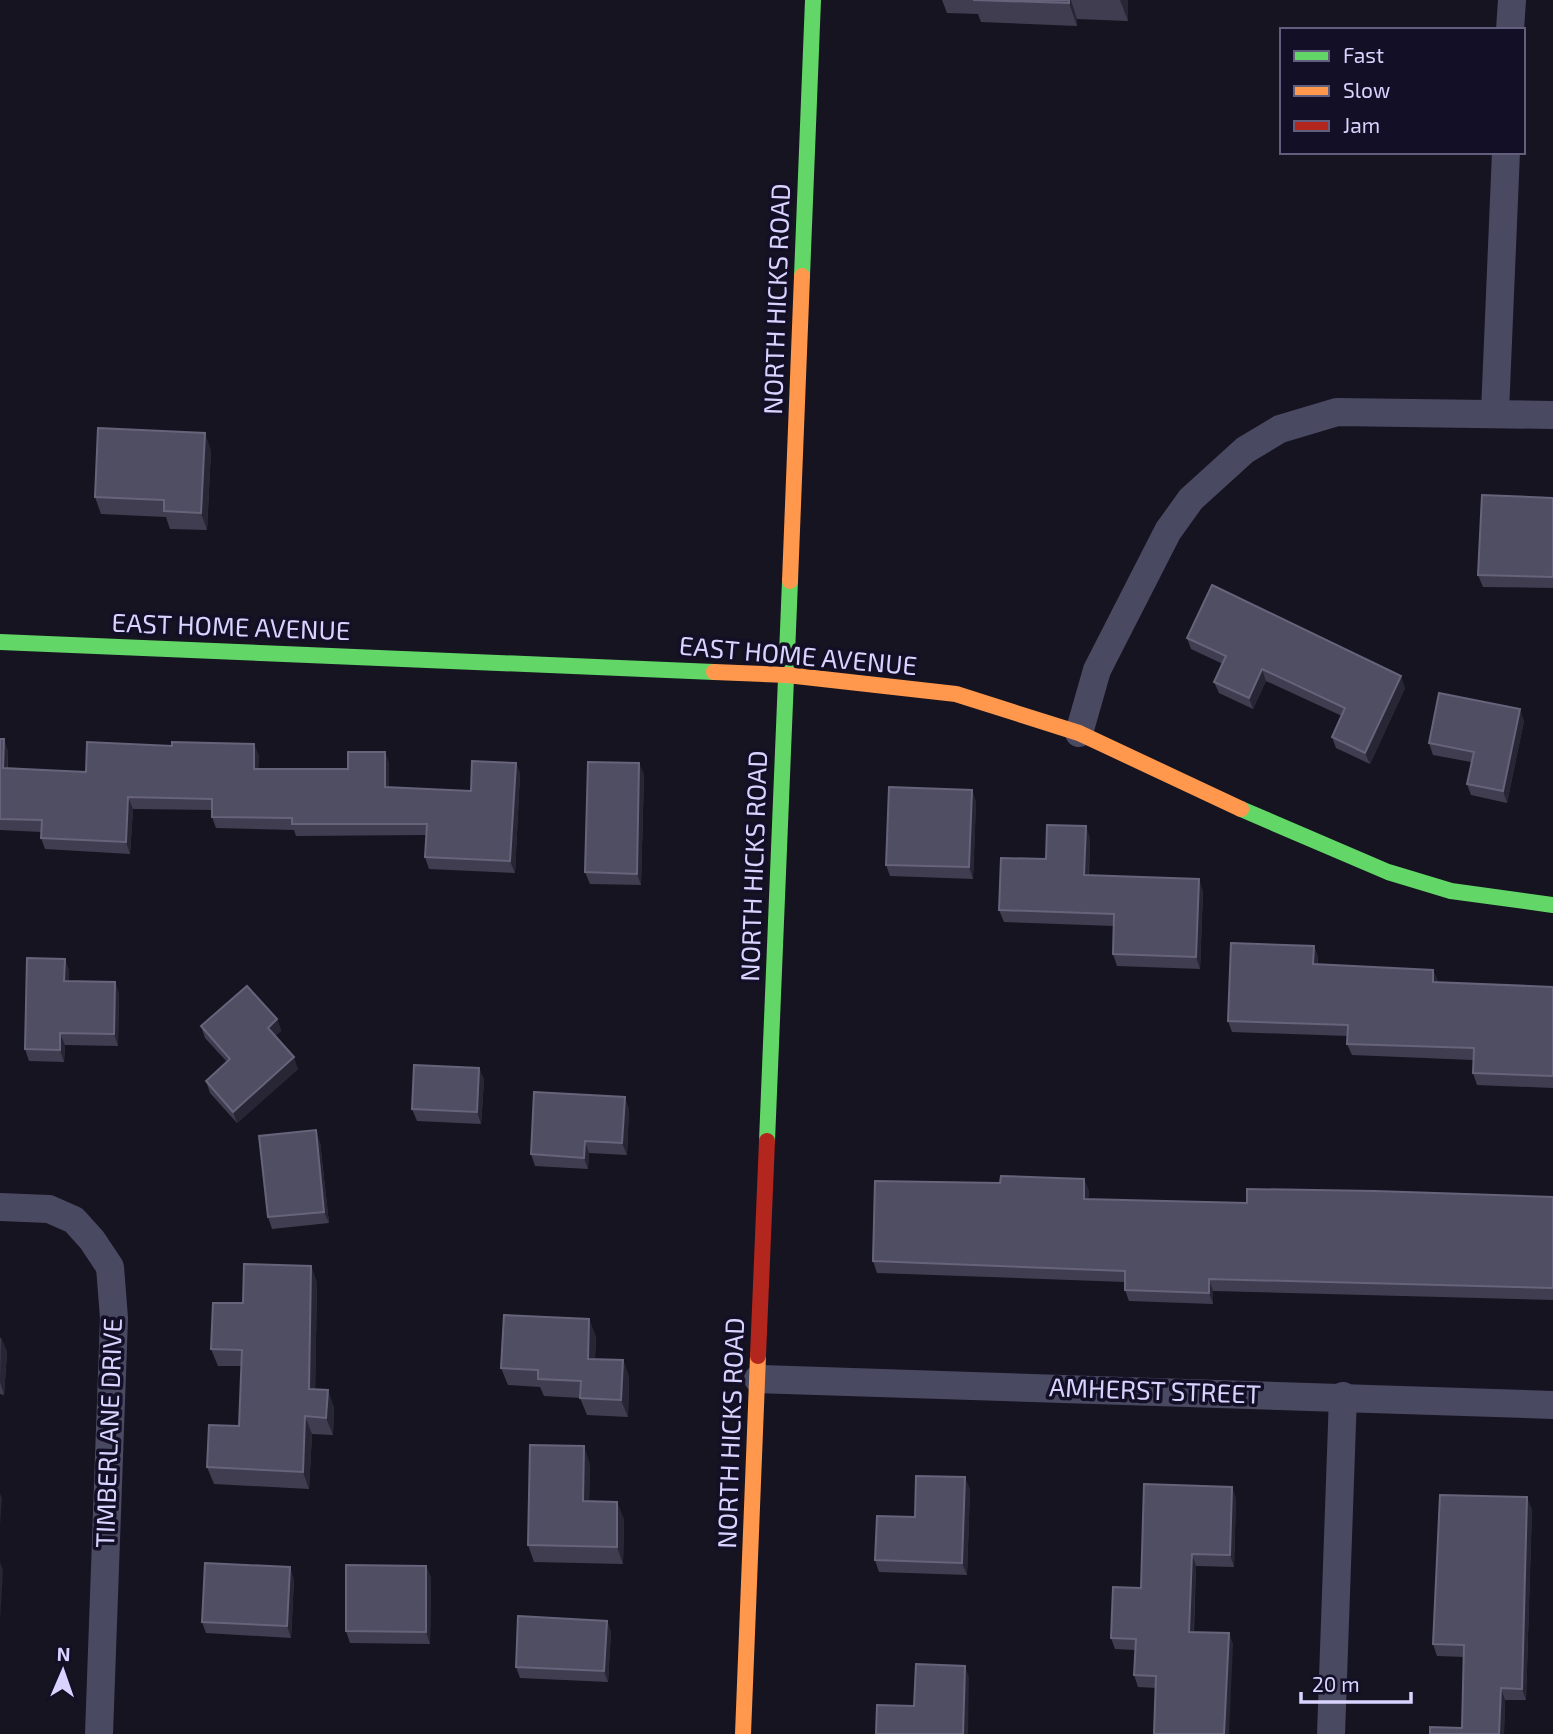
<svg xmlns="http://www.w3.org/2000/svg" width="1553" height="1734" font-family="'Exo 2',sans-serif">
  <rect width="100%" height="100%" fill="#161421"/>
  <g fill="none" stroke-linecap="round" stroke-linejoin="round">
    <!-- street -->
    <g stroke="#4a4962" stroke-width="28">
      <path d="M 1510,30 L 1512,0"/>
      <path d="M 1495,412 L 1506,152"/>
      <path d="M 1079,733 L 1097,670 L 1168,531 L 1191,499 L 1245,450 L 1280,429 L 1337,412 L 1553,415"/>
      <path d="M 0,1207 L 49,1209 L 74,1220 L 92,1240 L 110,1267 L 114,1318 L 99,1734"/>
      <path d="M 758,1379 L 1553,1405"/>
      <path d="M 1331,1734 L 1343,1396"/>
    </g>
    <!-- fast -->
    <g stroke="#63d668" stroke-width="16">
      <path d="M 802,276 L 813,0"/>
      <path d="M 0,642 L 714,672"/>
      <path d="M 1241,809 L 1388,872 L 1451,891 L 1553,905"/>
      <path d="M 767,1141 L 790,581"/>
    </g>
    <!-- slow -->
    <g stroke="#ff974d" stroke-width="16">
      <path d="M 790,581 L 802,276"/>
      <path d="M 714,672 L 787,675 L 956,694 L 1079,733 L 1241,809"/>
      <path d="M 743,1734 L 758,1356"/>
    </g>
    <!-- jam -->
    <path stroke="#b3261e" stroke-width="16" d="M 758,1356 L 767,1141"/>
  </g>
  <!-- wall -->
  <g fill="#403d50">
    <path d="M 942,0 L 1128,0 L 1128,21 L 1077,19 L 1077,26 L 981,22 L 978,14 L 947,13 Z"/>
    <path d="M 211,450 L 207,530 L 170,529 L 166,517 L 101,514 L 95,497 Z"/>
    <path d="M 1553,498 L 1553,588 L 1483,587 L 1478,575 Z"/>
    <path d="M 1187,638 L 1405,688 L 1370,764 L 1336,748 L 1332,737 L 1342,716 L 1266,681 L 1253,709 L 1219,693 L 1214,682 L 1223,664 L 1191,649 Z"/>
    <path d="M 1524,721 L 1507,803 L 1471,795 L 1467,784 L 1471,762 L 1433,755 L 1429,743 Z"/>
    <path d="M 0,739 L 8,751 L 8,768 L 86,772 L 259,755 L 258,769 L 348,769 L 385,752 L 389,764 L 389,787 L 471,791 L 516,763 L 520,774 L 515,873 L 429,869 L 425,857 L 426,835 L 296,836 L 294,830 L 216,828 L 212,817 L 212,810 L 133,809 L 130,854 L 45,849 L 41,838 L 41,832 L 0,830 Z"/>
    <path d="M 644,774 L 641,885 L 590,884 L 585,872 Z"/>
    <path d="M 972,790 L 976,802 L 973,879 L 890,876 L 886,865 Z"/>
    <path d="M 1090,838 L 1089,875 L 1203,891 L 1200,969 L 1117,966 L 1113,954 L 1114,926 L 1004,922 L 999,910 L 1046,859 Z"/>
    <path d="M 1314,946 L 1318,957 L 1318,965 L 1433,970 L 1438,982 L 1553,987 L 1553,1088 L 1477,1085 L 1473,1073 L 1473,1060 L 1352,1055 L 1347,1044 L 1348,1036 L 1232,1032 L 1228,1021 Z"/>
    <path d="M 65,959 L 69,971 L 69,981 L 115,982 L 119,994 L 118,1046 L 65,1045 L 64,1062 L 29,1061 L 25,1049 Z"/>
    <path d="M 277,1019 L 281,1031 L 275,1036 L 298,1069 L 237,1123 L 210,1093 L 206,1081 L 227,1062 L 205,1038 L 201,1026 Z"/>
    <path d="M 479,1068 L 484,1080 L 481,1124 L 417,1121 L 412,1109 Z"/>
    <path d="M 629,1109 L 627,1155 L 589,1153 L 588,1169 L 535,1166 L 531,1154 Z"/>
    <path d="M 320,1142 L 329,1223 L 272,1229 L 268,1217 Z"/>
    <path d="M 1089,1190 L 1088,1199 L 1247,1203 L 1553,1197 L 1553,1300 L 1213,1291 L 1213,1304 L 1129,1301 L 1125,1290 L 1125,1282 L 877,1273 L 873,1261 Z"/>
    <path d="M 311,1266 L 317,1283 L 315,1389 L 334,1407 L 333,1435 L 312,1434 L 309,1489 L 214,1484 L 207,1467 L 239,1426 L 242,1366 L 218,1366 L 211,1349 L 243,1303 Z"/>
    <path d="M 596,1336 L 595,1359 L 623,1360 L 629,1377 L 628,1417 L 587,1415 L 580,1398 L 544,1396 L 540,1387 L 508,1385 L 501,1368 Z"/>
    <path d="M 0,1337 L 7,1352 L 4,1395 L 0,1394 Z"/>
    <path d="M 590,1464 L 589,1501 L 624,1519 L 623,1564 L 534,1562 L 528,1545 Z"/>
    <path d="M 970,1489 L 967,1575 L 879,1572 L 875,1560 Z"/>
    <path d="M 1236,1498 L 1234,1567 L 1196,1566 L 1194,1632 L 1229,1633 L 1233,1645 L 1156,1688 L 1138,1687 L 1134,1675 L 1135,1650 L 1115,1649 L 1111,1638 L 1141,1588 Z"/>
    <path d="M 1532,1509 L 1526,1700 L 1505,1700 L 1504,1734 L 1430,1734 L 1462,1728 L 1464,1657 L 1437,1656 L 1433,1644 Z"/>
    <path d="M 426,1566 L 431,1578 L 430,1644 L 350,1643 L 346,1631 Z"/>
    <path d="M 294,1579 L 291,1638 L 206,1633 L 202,1622 Z"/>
    <path d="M 607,1621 L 611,1632 L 608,1682 L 520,1678 L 516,1667 Z"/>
  </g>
  <!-- shaded-wall -->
  <g fill="#282635">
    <path d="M 1069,0 L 1071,0 L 1077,19 L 1077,26 L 1069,3 Z"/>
    <path d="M 1120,0 L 1128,0 L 1128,21 Z"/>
    <path d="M 205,433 L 211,450 L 207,530 L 201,513 Z"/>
    <path d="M 1262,669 L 1266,681 L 1253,709 L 1249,698 Z"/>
    <path d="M 1401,676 L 1405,688 L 1370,764 L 1365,753 Z"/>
    <path d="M 1520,709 L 1524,721 L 1507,803 L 1503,791 Z"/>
    <path d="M 4,739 L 8,751 L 7,779 L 3,768 Z"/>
    <path d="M 254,744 L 259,755 L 258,781 L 254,769 Z"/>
    <path d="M 385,752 L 389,764 L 389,799 L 385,787 Z"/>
    <path d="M 516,763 L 520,774 L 515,873 L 510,861 Z"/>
    <path d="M 639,763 L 644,774 L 641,885 L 637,874 Z"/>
    <path d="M 972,790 L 976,802 L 973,879 L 969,867 Z"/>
    <path d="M 128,797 L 133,809 L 130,854 L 126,842 Z"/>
    <path d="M 1086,826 L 1090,838 L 1088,887 L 1084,875 Z"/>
    <path d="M 1199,879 L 1203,891 L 1200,969 L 1196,957 Z"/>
    <path d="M 1314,946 L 1318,957 L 1317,976 L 1313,964 Z"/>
    <path d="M 65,959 L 69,971 L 69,992 L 64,981 Z"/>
    <path d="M 1433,970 L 1438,981 L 1437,994 L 1433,982 Z"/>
    <path d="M 115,982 L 119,994 L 118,1046 L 114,1034 Z"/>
    <path d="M 277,1019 L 281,1031 L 272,1039 L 268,1028 Z"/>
    <path d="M 60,1033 L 65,1045 L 64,1062 L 60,1050 Z"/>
    <path d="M 294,1057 L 298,1069 L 237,1123 L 233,1112 Z"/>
    <path d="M 479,1068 L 484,1080 L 481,1124 L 477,1112 Z"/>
    <path d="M 625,1097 L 629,1109 L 627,1155 L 622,1143 Z"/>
    <path d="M 316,1130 L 320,1142 L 329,1223 L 324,1212 Z"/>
    <path d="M 585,1141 L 589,1153 L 588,1169 L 584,1158 Z"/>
    <path d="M 1084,1179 L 1089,1190 L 1088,1210 L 1084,1199 Z"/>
    <path d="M 311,1266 L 317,1283 L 315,1406 L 309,1389 Z"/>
    <path d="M 1209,1279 L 1213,1291 L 1213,1304 L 1209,1293 Z"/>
    <path d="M 589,1319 L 596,1336 L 594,1376 L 588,1359 Z"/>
    <path d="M 1,1337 L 7,1352 L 4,1395 L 0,1382 Z"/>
    <path d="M 623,1360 L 629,1377 L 628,1417 L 621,1400 Z"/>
    <path d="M 328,1390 L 334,1407 L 333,1435 L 326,1418 Z"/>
    <path d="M 305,1416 L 312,1434 L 309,1489 L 303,1472 Z"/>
    <path d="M 584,1446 L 590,1464 L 589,1518 L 583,1501 Z"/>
    <path d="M 965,1477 L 970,1489 L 967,1575 L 962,1563 Z"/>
    <path d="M 1232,1487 L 1236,1498 L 1234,1567 L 1230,1555 Z"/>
    <path d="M 0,1493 L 2,1498 L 0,1526 Z"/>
    <path d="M 1527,1497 L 1532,1509 L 1526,1700 L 1522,1689 Z"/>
    <path d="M 617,1502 L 624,1519 L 623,1564 L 617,1547 Z"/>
    <path d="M 1192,1554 L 1196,1566 L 1193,1643 L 1189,1632 Z"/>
    <path d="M 0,1562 L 3,1570 L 0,1621 Z"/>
    <path d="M 426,1566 L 431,1578 L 430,1644 L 426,1632 Z"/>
    <path d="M 290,1567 L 294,1579 L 291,1638 L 287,1626 Z"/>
    <path d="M 607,1621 L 611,1632 L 608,1682 L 604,1671 Z"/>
    <path d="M 1229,1633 L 1233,1645 L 1229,1734 L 1224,1734 Z"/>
    <path d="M 965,1666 L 969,1677 L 968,1734 L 963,1734 Z"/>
    <path d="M 1501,1688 L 1505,1700 L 1504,1734 L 1499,1734 Z"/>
  </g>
  <!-- building -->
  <g fill="#504e63" stroke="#66637b" stroke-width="2">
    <path d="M 973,0 L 1069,0 L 1069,3 Z"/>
    <path d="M 98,428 L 205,433 L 201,513 L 164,511 L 164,500 L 95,497 Z"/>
    <path d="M 1482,495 L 1553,498 L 1553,577 L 1478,575 Z"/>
    <path d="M 1212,585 L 1401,676 L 1365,753 L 1332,737 L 1345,708 L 1262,669 L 1249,698 L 1214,682 L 1226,656 L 1187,638 Z"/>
    <path d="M 1439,693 L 1520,709 L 1503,791 L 1467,784 L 1474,752 L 1429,743 Z"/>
    <path d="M 0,739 L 4,739 L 3,768 L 86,772 L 87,742 L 172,746 L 172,742 L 254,744 L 254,769 L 348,769 L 348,752 L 385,752 L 385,787 L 471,791 L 472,761 L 516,763 L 510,861 L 425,857 L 427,824 L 292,824 L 292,818 L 212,817 L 212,799 L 128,797 L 126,842 L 41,838 L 42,820 L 0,819 Z"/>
    <path d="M 588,762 L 639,763 L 637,874 L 585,872 Z"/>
    <path d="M 889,787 L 972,790 L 969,867 L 886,865 Z"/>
    <path d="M 1047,825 L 1086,826 L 1084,875 L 1199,879 L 1196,957 L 1113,954 L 1114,914 L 999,910 L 1001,858 L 1046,859 Z"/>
    <path d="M 1231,943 L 1314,946 L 1313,964 L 1433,970 L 1433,982 L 1553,987 L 1553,1076 L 1473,1073 L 1474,1048 L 1347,1044 L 1348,1025 L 1228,1021 Z"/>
    <path d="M 27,958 L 65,959 L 64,981 L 115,982 L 114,1034 L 60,1033 L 60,1050 L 25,1049 Z"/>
    <path d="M 247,986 L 277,1019 L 268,1028 L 294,1057 L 233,1112 L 206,1081 L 230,1059 L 201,1026 Z"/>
    <path d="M 414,1065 L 479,1068 L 477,1112 L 412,1109 Z"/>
    <path d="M 534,1092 L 625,1097 L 622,1143 L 585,1141 L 584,1158 L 531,1154 Z"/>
    <path d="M 316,1130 L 324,1212 L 268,1217 L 259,1136 Z"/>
    <path d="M 1001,1176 L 1084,1179 L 1084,1199 L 1247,1203 L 1247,1189 L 1375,1191 L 1553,1197 L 1553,1288 L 1209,1279 L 1209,1293 L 1125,1290 L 1125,1271 L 873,1261 L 875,1181 L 1000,1183 Z"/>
    <path d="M 244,1264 L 311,1266 L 309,1389 L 328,1390 L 326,1418 L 305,1416 L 303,1472 L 207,1467 L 209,1425 L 239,1426 L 242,1350 L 211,1349 L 213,1303 L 243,1303 Z"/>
    <path d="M 504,1315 L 589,1319 L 588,1359 L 623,1360 L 621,1400 L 580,1398 L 581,1381 L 538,1379 L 538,1370 L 501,1368 Z"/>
    <path d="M 530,1445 L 584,1446 L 583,1501 L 617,1502 L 617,1547 L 528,1545 Z"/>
    <path d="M 916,1476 L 965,1477 L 962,1563 L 875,1560 L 877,1516 L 915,1517 Z"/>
    <path d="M 1144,1484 L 1232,1487 L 1230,1555 L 1192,1554 L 1189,1632 L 1229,1633 L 1224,1734 L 1154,1734 L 1156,1676 L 1134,1675 L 1136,1639 L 1111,1638 L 1113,1587 L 1141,1588 Z"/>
    <path d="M 1440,1495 L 1527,1497 L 1522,1689 L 1501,1688 L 1499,1734 L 1430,1734 L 1430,1727 L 1462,1728 L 1464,1645 L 1433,1644 Z"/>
    <path d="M 205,1563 L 290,1567 L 287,1626 L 202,1622 Z"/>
    <path d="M 346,1565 L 426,1566 L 426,1632 L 346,1631 Z"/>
    <path d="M 518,1616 L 607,1621 L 604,1671 L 516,1667 Z"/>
    <path d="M 916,1664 L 965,1666 L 963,1734 L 876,1734 L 877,1705 L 914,1706 Z"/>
  </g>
  <g text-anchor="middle" stroke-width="7" stroke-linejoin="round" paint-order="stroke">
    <!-- street labels -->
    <g font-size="26" fill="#d9d4ff" stroke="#130f26">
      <text transform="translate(777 299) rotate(-88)" y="9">NORTH HICKS ROAD</text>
      <text transform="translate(231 627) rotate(2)" y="9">EAST HOME AVENUE</text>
      <text transform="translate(798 656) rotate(5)" y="9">EAST HOME AVENUE</text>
      <text transform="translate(754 866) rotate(-88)" y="9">NORTH HICKS ROAD</text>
      <text transform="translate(1155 1391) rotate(2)" y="9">AMHERST STREET</text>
      <text transform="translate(109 1433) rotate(-88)" y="9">TIMBERLANE DRIVE</text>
      <text transform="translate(731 1433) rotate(-88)" y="9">NORTH HICKS ROAD</text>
    </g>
  </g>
  <!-- legend -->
  <rect x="1280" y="28" width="245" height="126" fill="#130f26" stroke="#625e7d" stroke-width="2"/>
  <rect x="1294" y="51" width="35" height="10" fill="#63d668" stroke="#625e7d" stroke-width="2"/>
  <text x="1343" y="63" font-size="21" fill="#d9d4ff">Fast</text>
  <rect x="1294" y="86" width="35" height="10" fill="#ff974d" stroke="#625e7d" stroke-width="2"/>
  <text x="1343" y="98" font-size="21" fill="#d9d4ff">Slow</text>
  <rect x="1294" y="121" width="35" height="10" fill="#b3261e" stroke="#625e7d" stroke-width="2"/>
  <text x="1343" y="133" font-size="21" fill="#d9d4ff">Jam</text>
  <!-- north arrow -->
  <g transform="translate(63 1671) rotate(2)" stroke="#130f26" stroke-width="5" paint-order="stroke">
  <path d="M0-5L12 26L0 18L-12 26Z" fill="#d9d4ff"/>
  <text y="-10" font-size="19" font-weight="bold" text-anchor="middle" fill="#d9d4ff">N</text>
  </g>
  <!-- scale -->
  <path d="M1301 1692v10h110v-10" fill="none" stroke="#d9d4ff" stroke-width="3.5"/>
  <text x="1312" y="1692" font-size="21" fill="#d9d4ff" stroke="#130f26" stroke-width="5" paint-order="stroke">20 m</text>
</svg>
